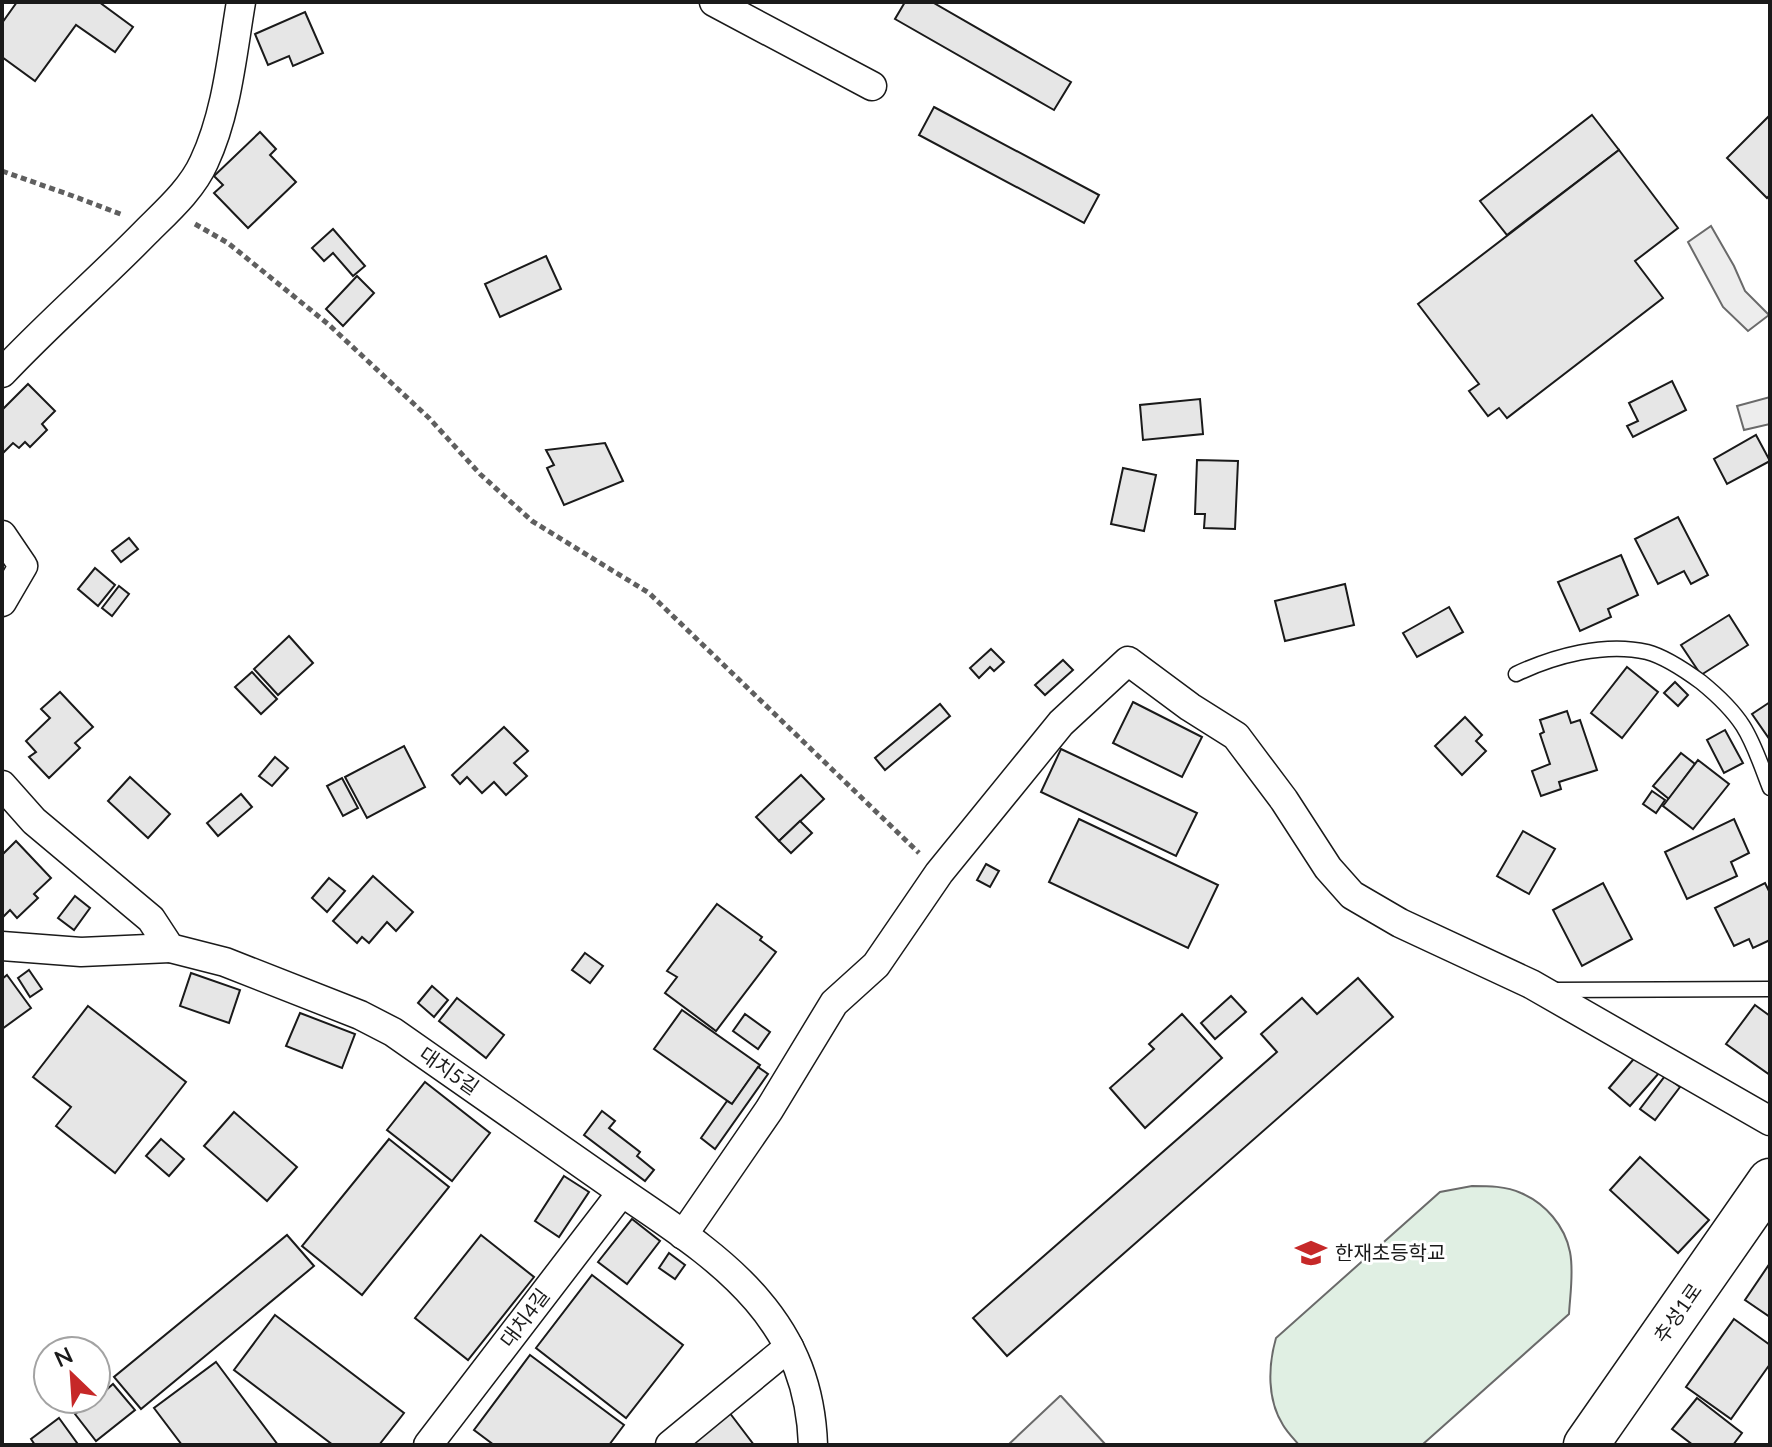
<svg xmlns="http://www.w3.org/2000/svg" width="1772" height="1447" font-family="Lato,'Noto Sans KR',sans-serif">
  <rect width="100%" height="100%" fill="#fff"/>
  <!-- green -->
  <path fill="#e0efe3" stroke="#6a6a6a" stroke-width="2" d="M 1472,1186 C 1488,1186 1506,1186 1521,1193 C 1545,1203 1565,1226 1570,1252 C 1574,1272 1570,1295 1569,1314 L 1422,1445 L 1299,1445 C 1294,1439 1287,1432 1283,1425 C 1267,1400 1268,1366 1276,1338 L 1440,1192 Z"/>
  <!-- parking -->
  <g fill="#ededed" stroke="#6a6a6a" stroke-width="2">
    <path d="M 1711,226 L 1734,266 L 1745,291 L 1769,315 L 1748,331 L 1723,307 L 1688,242 Z"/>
    <path d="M 1770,397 L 1770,424 L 1744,430 L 1737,406 Z"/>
    <path d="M 1061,1396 L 1106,1445 L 1008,1445 L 1060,1396 Z"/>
  </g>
  <!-- building -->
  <g fill="#e6e6e6" stroke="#1a1a1a" stroke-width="2">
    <path d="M 17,2 L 99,2 L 133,27 L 115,52 L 76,25 L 35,81 L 2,57 L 2,23 Z"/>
    <path d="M 905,2 L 932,2 L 1071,82 L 1054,110 L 895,19 Z"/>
    <path d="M 305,12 L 323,53 L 293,66 L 289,56 L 268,65 L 255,34 Z"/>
    <path d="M 934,107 L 1099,195 L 1084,223 L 919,135 Z"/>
    <path d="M 1592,115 L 1619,150 L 1507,235 L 1480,201 Z"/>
    <path d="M 1770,115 L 1770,195 L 1767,198 L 1727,158 Z"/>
    <path d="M 260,132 L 276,149 L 270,155 L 296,182 L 248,228 L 214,193 L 223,185 L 214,176 Z"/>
    <path d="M 1619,150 L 1678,228 L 1635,261 L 1663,298 L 1507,418 L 1499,408 L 1488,416 L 1469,391 L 1479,384 L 1418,304 Z"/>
    <path d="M 333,229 L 365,266 L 353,276 L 333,253 L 324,261 L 312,248 Z"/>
    <path d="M 546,256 L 561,289 L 500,317 L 485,284 Z"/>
    <path d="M 357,276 L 374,293 L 343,326 L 326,309 Z"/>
    <path d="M 1672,381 L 1686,410 L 1633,437 L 1627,426 L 1638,421 L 1629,403 Z"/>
    <path d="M 28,384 L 55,411 L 42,424 L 47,430 L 30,447 L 25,442 L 19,448 L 13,443 L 4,452 L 2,450 L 2,410 Z"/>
    <path d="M 1200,399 L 1203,434 L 1143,440 L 1140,405 Z"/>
    <path d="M 1756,435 L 1770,461 L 1727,484 L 1714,459 Z"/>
    <path d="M 605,443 L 623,481 L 564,505 L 547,468 L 554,465 L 546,450 Z"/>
    <path d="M 1197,460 L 1238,461 L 1235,529 L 1204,528 L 1205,514 L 1195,514 Z"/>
    <path d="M 1123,468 L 1156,475 L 1144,531 L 1111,524 Z"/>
    <path d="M 1678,517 L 1708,575 L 1691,584 L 1684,571 L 1658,584 L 1635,539 Z"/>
    <path d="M 129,538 L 138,549 L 121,562 L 112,551 Z"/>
    <path d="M 1621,555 L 1638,595 L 1608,609 L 1611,617 L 1580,631 L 1558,582 Z"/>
    <path d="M 95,568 L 115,585 L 98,606 L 78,589 Z"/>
    <path d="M 1345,584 L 1354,625 L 1285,641 L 1275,601 Z"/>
    <path d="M 119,586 L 129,594 L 112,616 L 102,608 Z"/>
    <path d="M 1449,607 L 1463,632 L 1417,657 L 1403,633 Z"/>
    <path d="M 1729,615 L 1748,645 L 1701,675 L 1681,645 Z"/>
    <path d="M 289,636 L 313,663 L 278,695 L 254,669 Z"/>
    <path d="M 991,649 L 1004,662 L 994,671 L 990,667 L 979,678 L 970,668 Z"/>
    <path d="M 1063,660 L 1073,670 L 1045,695 L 1035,685 Z"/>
    <path d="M 1627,667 L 1658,692 L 1622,738 L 1591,713 Z"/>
    <path d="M 252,672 L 277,699 L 261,714 L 235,687 Z"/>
    <path d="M 1675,682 L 1688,695 L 1678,706 L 1664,693 Z"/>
    <path d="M 60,692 L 93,727 L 75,743 L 80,748 L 49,778 L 29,757 L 36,752 L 26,741 L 50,718 L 41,709 Z"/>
    <path d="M 1133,702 L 1202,737 L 1182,777 L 1113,743 Z"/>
    <path d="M 1770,702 L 1770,740 L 1752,714 Z"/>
    <path d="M 940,704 L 950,716 L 885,770 L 875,758 Z"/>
    <path d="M 1567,711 L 1571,723 L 1580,720 L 1597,770 L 1559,782 L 1561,789 L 1541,796 L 1532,771 L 1550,764 L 1540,734 L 1544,732 L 1540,720 Z"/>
    <path d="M 1465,717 L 1482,735 L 1476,741 L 1486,751 L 1462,775 L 1435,746 Z"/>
    <path d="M 504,727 L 528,751 L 514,763 L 527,776 L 506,795 L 494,782 L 482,793 L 467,777 L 460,784 L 452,775 Z"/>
    <path d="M 1725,730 L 1743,763 L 1724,773 L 1707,740 Z"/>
    <path d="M 404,746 L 425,787 L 367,818 L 345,777 Z"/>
    <path d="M 1061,749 L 1197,813 L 1176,856 L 1041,792 Z"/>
    <path d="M 1681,753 L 1695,764 L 1669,799 L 1653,786 Z"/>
    <path d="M 275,757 L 288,768 L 272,786 L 259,776 Z"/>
    <path d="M 1698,760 L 1729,784 L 1693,829 L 1663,806 Z"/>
    <path d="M 801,775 L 824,799 L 779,841 L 756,817 Z"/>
    <path d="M 130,777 L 170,814 L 148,838 L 108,801 Z"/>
    <path d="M 342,778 L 358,808 L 343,816 L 327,786 Z"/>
    <path d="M 1652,791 L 1665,800 L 1656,813 L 1643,804 Z"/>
    <path d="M 241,794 L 252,807 L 218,836 L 207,823 Z"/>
    <path d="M 1079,819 L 1218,885 L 1188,948 L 1049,882 Z"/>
    <path d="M 1734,819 L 1749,853 L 1731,862 L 1737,876 L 1687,899 L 1665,852 Z"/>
    <path d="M 800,821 L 812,833 L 791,853 L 779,841 Z"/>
    <path d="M 1523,831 L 1555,849 L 1529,894 L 1497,876 Z"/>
    <path d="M 16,841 L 51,878 L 34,894 L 38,898 L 17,918 L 10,910 L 3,917 L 2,855 Z"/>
    <path d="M 986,864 L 999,871 L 990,887 L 977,880 Z"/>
    <path d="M 373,876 L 413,912 L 396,931 L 387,922 L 369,943 L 362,937 L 357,943 L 333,921 Z"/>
    <path d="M 329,878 L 345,891 L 327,912 L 312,898 Z"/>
    <path d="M 1603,883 L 1632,939 L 1582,966 L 1553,910 Z"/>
    <path d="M 1765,883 L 1770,893 L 1770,940 L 1753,948 L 1749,939 L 1734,946 L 1715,908 Z"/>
    <path d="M 75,896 L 90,908 L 74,930 L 58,918 Z"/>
    <path d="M 717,904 L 762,937 L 760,940 L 776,952 L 716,1031 L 665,993 L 677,977 L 667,971 Z"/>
    <path d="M 585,953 L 603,966 L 590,983 L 572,970 Z"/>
    <path d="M 29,970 L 42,989 L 30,997 L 18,978 Z"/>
    <path d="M 191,973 L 240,990 L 229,1023 L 180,1006 Z"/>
    <path d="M 7,975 L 31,1008 L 2,1029 L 2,979 Z"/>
    <path d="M 1358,978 L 1393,1017 L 1007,1356 L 973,1318 L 1277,1052 L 1261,1034 L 1302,998 L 1317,1014 Z"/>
    <path d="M 432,986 L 448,1000 L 434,1017 L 418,1003 Z"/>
    <path d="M 1231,996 L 1246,1012 L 1215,1039 L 1201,1023 Z"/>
    <path d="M 457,998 L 504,1035 L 486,1058 L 439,1021 Z"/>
    <path d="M 1755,1005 L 1770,1016 L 1770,1075 L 1726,1044 Z"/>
    <path d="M 88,1006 L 186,1082 L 115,1173 L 56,1126 L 71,1107 L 33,1077 Z"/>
    <path d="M 682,1010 L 760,1065 L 732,1104 L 654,1049 Z"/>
    <path d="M 300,1013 L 355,1034 L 342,1068 L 286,1046 Z"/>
    <path d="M 745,1014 L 770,1032 L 758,1049 L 733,1031 Z"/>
    <path d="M 1182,1014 L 1222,1058 L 1145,1128 L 1110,1088 L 1154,1049 L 1149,1044 Z"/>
    <path d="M 1638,1054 L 1659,1073 L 1630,1106 L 1609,1088 Z"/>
    <path d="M 758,1067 L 768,1074 L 715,1149 L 701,1138 L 727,1101 L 732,1104 Z"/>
    <path d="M 1665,1076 L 1680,1087 L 1655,1120 L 1640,1109 Z"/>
    <path d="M 425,1082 L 490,1133 L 452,1181 L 387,1130 Z"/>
    <path d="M 602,1111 L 615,1121 L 609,1128 L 640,1152 L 637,1156 L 654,1170 L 645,1181 L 584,1135 Z"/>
    <path d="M 234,1112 L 297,1167 L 267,1201 L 204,1146 Z"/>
    <path d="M 161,1139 L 184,1159 L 169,1176 L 146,1156 Z"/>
    <path d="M 389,1139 L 449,1187 L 362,1295 L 302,1246 Z"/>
    <path d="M 1640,1157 L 1709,1220 L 1678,1253 L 1610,1190 Z"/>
    <path d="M 564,1176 L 589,1192 L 559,1237 L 535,1221 Z"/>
    <path d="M 632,1219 L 660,1241 L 627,1284 L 598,1262 Z"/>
    <path d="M 287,1235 L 314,1266 L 141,1409 L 114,1377 Z"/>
    <path d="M 481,1235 L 534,1277 L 468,1360 L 415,1318 Z"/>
    <path d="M 669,1253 L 685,1265 L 675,1279 L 659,1268 Z"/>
    <path d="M 1770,1263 L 1770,1317 L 1745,1300 Z"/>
    <path d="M 592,1275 L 683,1345 L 626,1418 L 536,1348 Z"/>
    <path d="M 275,1315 L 404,1413 L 379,1445 L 333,1445 L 234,1370 Z"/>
    <path d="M 1734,1319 L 1770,1345 L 1770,1364 L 1731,1419 L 1686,1387 Z"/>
    <path d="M 530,1355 L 624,1425 L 609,1445 L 494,1445 L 474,1430 Z"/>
    <path d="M 216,1362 L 278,1445 L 182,1445 L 154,1408 Z"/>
    <path d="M 113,1384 L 135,1410 L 96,1441 L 75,1414 L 96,1399 Z"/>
    <path d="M 1697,1398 L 1742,1433 L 1733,1445 L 1693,1445 L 1672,1429 Z"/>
    <path d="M 729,1412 L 754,1445 L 691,1445 Z"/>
    <path d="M 59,1418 L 77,1443 L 75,1445 L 35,1445 L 31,1439 Z"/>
  </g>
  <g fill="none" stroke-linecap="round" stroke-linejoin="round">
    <defs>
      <g id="lane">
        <path d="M 1516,674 C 1554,656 1605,642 1647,652 C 1666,657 1686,671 1701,682 C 1717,695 1732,709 1743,726 C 1755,745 1762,768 1770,788"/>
        <path d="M 1554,990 L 1770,989"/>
      </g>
      <g id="street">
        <path d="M 714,2 L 872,86"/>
        <path d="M 2,373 C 48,324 99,280 146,232 C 167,211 192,189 204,162 C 227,113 232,55 241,2"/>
        <path d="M 2,535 L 23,566 L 2,602"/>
        <path d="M 2,785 L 34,821 L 151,919 L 170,948 L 225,962 L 360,1015 L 393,1032 C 465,1083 537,1133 609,1183 C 660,1219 716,1252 757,1300 C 794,1343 811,1389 813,1445"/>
        <path d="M 2,946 L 81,952 L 170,948"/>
        <path d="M 683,1235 L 769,1110 L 834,1003 L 876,965 L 939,873 L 1061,723 L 1128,661 L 1190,707 L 1236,736 L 1284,800 L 1328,868 L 1352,895 L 1400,923 L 1531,984 L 1770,1121"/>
        <path d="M 428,1445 L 622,1192"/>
        <path d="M 670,1445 L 789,1347"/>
      </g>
      <path id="primary" d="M 1586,1445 L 1770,1181"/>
    </defs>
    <!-- lane casing -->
    <use href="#lane" stroke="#1a1a1a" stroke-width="17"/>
    <!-- street casing -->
    <use href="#street" stroke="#1a1a1a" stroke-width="31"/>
    <!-- primary casing -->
    <use href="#primary" stroke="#1a1a1a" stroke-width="47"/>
    <!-- path -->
    <g stroke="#5f5f5f" stroke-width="5" stroke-dasharray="6 4" stroke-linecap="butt">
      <path d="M 2,171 L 73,196 L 123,215"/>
      <path d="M 195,224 L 228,243 L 328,324 L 429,418 L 480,474 L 532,521 L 649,593 L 919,853"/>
    </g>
    <!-- lane -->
    <use href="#lane" stroke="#fff" stroke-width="14"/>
    <!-- street -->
    <use href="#street" stroke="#fff" stroke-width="28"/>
    <!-- primary -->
    <use href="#primary" stroke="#fff" stroke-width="44"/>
  </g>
  <!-- icons -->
  <defs>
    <symbol id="school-bare" viewBox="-9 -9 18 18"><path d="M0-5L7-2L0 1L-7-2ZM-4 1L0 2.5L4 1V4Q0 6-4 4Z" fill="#c62828" stroke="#fff" stroke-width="2.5" paint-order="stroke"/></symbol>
  </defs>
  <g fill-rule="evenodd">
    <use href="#school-bare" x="1289" y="1231" width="44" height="44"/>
  </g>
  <g text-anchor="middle" stroke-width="6" stroke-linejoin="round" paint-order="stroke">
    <!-- street labels -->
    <g font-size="20" fill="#1a1a1a" stroke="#fff">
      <text transform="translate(449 1071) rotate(35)" y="7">대치5길</text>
      <text transform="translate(1678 1313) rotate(-55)" y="7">추성1로</text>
      <text transform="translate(525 1318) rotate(-53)" y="7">대치4길</text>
    </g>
    <!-- poi labels -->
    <g font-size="20" fill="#1a1a1a" stroke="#fff" text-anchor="start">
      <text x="1335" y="1260">한재초등학교</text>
    </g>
  </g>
  <!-- border -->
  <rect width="1772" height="1447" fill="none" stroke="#1a1a1a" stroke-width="8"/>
  <!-- north arrow -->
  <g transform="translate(72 1375) rotate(335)"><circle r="38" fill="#ffffff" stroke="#a3a3a3" stroke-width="2"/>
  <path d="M0-6L14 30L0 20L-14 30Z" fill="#c62828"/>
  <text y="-12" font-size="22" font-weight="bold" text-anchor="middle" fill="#1a1a1a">N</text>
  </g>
</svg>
